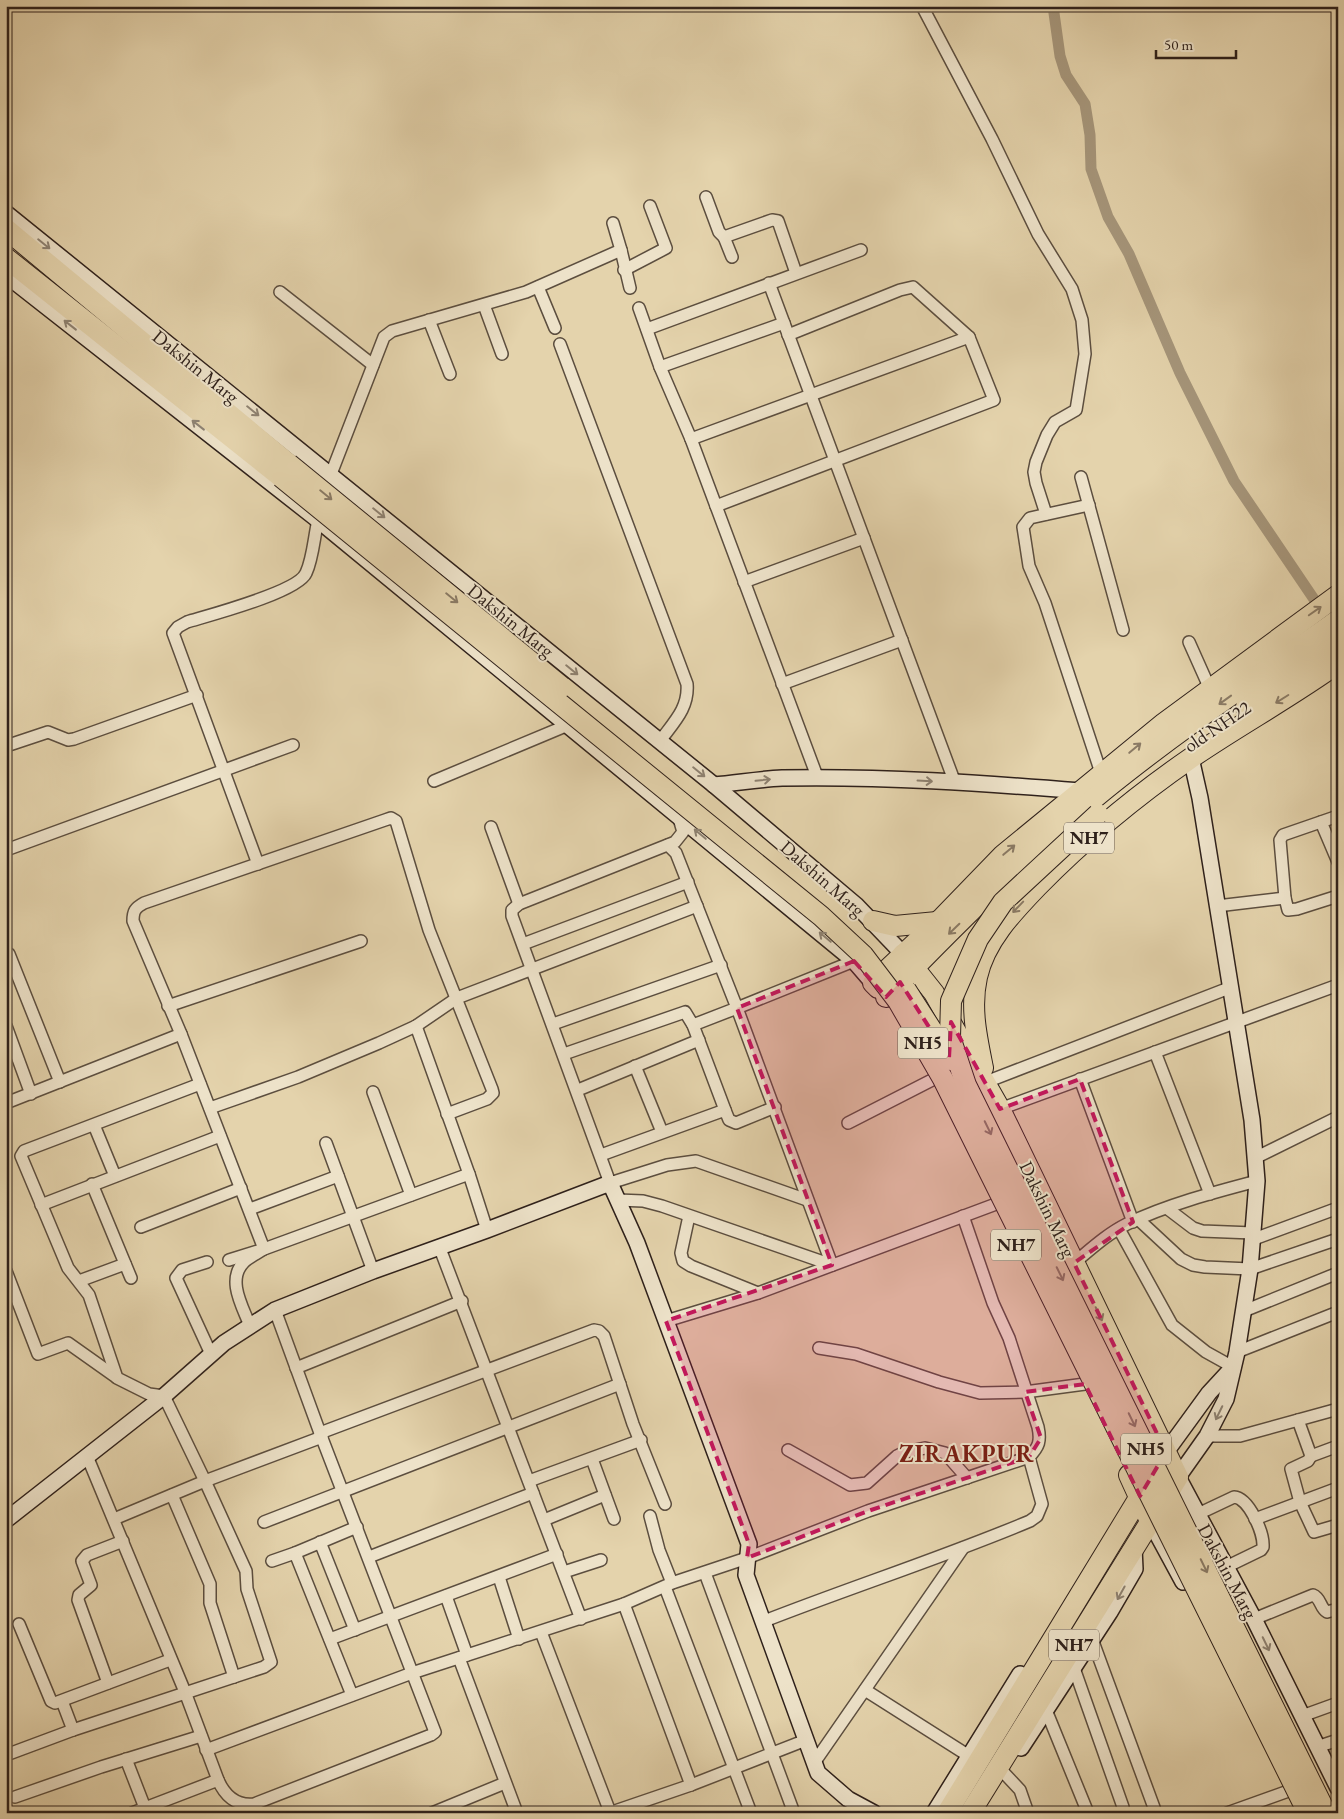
<svg xmlns="http://www.w3.org/2000/svg" width="1344" height="1819" font-family="'EB Garamond',serif">
  <rect width="100%" height="100%" fill="#e4d3ac"/>
  <filter id="stains"><feTurbulence type="fractalNoise" baseFrequency=".004" numOctaves="4"/><feColorMatrix values="0 0 0 0 .2 0 0 0 0 .09 0 0 0 0 .02 0 0 0 .5 -.17"/></filter>
  <radialGradient id="worn" r=".72"><stop offset=".6" stop-color="#630" stop-opacity="0"/><stop offset="1" stop-color="#630" stop-opacity=".3"/></radialGradient>
  <g fill="none" stroke-linecap="round" stroke-linejoin="round">
    <!-- canal -->
    <path stroke="#a6967b" stroke-width="11" d="M 1053,6 L 1060,56 L 1066,75 L 1085,104 L 1090,135 L 1091,169 L 1108,217 L 1129,254 L 1180,373 L 1234,481 L 1322,611"/>
    <defs>
      <g id="street">
        <path d="M 922,6 L 992,139 L 1038,234 L 1072,289 L 1082,320 L 1085,354 L 1076,410 L 1055,422 L 1047,435 L 1036,462 L 1034,472 L 1036,483 L 1046,514"/>
        <path d="M 706,197 L 719,232 L 724,237 L 772,220 L 778,221 L 796,273"/>
        <path d="M 724,237 L 732,257"/>
        <path d="M 621,250 L 630,288"/>
        <path d="M 624,270 L 666,248 L 650,206"/>
        <path d="M 769,283 L 955,783"/>
        <path d="M 538,287 L 555,328"/>
        <path d="M 280,292 L 373,365"/>
        <path d="M 484,305 L 502,354"/>
        <path d="M 639,308 L 660,367 L 691,439 L 818,779"/>
        <path d="M 429,320 L 450,374"/>
        <path d="M 647,329 L 861,250"/>
        <path d="M 560,344 L 687,684 C 689,708 674,722 660,741"/>
        <path d="M 660,367 L 784,323"/>
        <path d="M 691,439 L 969,337"/>
        <path d="M 331,474 L 384,337 L 392,331 L 526,292 L 621,250 L 613,223"/>
        <path d="M 1081,477 L 1123,630"/>
        <path d="M 1089,505 L 1030,518 L 1023,527 L 1029,566 L 1045,603 L 1102,776"/>
        <path d="M 716,506 L 994,400 L 969,337 L 913,287 L 900,290 L 788,335"/>
        <path d="M 744,582 L 864,538"/>
        <path d="M 1189,642 L 1210,689"/>
        <path d="M 782,684 L 902,640"/>
        <path d="M 6,746 L 48,732 L 68,740 L 74,739 L 197,695"/>
        <path d="M 434,781 L 568,725"/>
        <path d="M 678,815 L 683,832 L 675,842 L 519,904 L 512,910 L 512,916 L 610,1183 L 667,1165 L 696,1161 L 807,1200"/>
        <path d="M 1338,816 L 1283,835 L 1280,840 L 1285,898 L 1288,910 L 1297,909 L 1338,896"/>
        <path d="M 1321,822 L 1338,862"/>
        <path d="M 491,827 L 519,904"/>
        <path d="M 668,845 L 676,853 L 737,1008 L 693,1025"/>
        <path d="M 6,850 L 293,745"/>
        <path d="M 258,864 L 173,633 L 178,627 L 187,622 C 210,615 298,592 306,573 C 313,558 314,537 318,520"/>
        <path d="M 1217,906 L 1285,898"/>
        <path d="M 523,944 L 688,882"/>
        <path d="M 9,954 L 60,1082"/>
        <path d="M 168,1006 L 361,941"/>
        <path d="M 553,1024 L 721,965"/>
        <path d="M 6,1026 L 31,1094"/>
        <path d="M 416,1026 L 469,1174"/>
        <path d="M 1155,1052 L 1210,1194"/>
        <path d="M 564,1054 L 685,1012 L 693,1025 L 725,1110"/>
        <path d="M 635,1066 L 662,1132"/>
        <path d="M 1080,1079 L 1133,1222"/>
        <path d="M 986,1082 L 1229,988"/>
        <path d="M 200,1084 L 24,1151 L 21,1156 L 68,1268 L 89,1295 L 117,1378 L 149,1394 L 164,1396 L 205,1481 L 322,1437"/>
        <path d="M 578,1090 L 699,1040"/>
        <path d="M 373,1092 L 411,1195"/>
        <path d="M 6,1103 L 181,1034"/>
        <path d="M 210,1108 L 298,1077 L 379,1043 L 416,1026 L 457,998 L 697,906"/>
        <path d="M 1000,1109 L 1338,985"/>
        <path d="M 848,1123 L 934,1079"/>
        <path d="M 94,1125 L 115,1176"/>
        <path d="M 326,1143 L 373,1271"/>
        <path d="M 601,1155 L 725,1110 L 729,1120 L 736,1123 L 775,1107"/>
        <path d="M 1255,1158 L 1338,1117"/>
        <path d="M 92,1184 L 131,1278"/>
        <path d="M 618,1200 L 643,1201 L 662,1206 L 832,1265"/>
        <path d="M 41,1205 L 220,1136"/>
        <path d="M 250,1209 L 338,1176"/>
        <path d="M 1168,1209 L 1193,1228 L 1202,1231 L 1253,1233"/>
        <path d="M 689,1216 L 681,1253 L 683,1261 L 691,1266 L 758,1293"/>
        <path d="M 1139,1220 L 1181,1259 L 1193,1265 L 1205,1267 L 1250,1269 L 1338,1239"/>
        <path d="M 141,1227 L 241,1188"/>
        <path d="M 1119,1229 L 1172,1325 L 1206,1352 L 1233,1367"/>
        <path d="M 1254,1239 L 1338,1208"/>
        <path d="M 439,1246 L 581,1619"/>
        <path d="M 229,1260 L 264,1249 L 181,1034 L 133,921 C 133,911 135,908 144,903 L 385,820 L 391,818 L 396,821 L 429,930 L 492,1089 L 493,1093 L 487,1099 L 447,1114"/>
        <path d="M 207,1262 L 182,1270 L 176,1278 L 211,1354"/>
        <path d="M 1074,1263 C 1091,1249 1107,1234 1127,1224 C 1166,1205 1215,1192 1257,1181"/>
        <path d="M 832,1265 L 737,1008 L 854,961"/>
        <path d="M 6,1271 L 38,1354 L 68,1343 L 116,1377"/>
        <path d="M 79,1281 L 125,1264"/>
        <path d="M 1244,1311 L 1338,1273"/>
        <path d="M 666,1321 L 758,1293 L 996,1204"/>
        <path d="M 250,1326 C 243,1307 226,1280 244,1262 C 249,1257 258,1253 264,1249 L 469,1174 L 487,1230"/>
        <path d="M 819,1348 L 856,1354 L 939,1382 L 980,1393 L 1025,1392 L 1085,1384"/>
        <path d="M 1237,1352 L 1338,1312"/>
        <path d="M 296,1368 L 462,1301"/>
        <path d="M 1298,1420 L 1311,1456 L 1308,1461 L 1291,1469 L 1300,1502 L 1314,1532 L 1338,1525"/>
        <path d="M 320,1433 L 594,1330 L 599,1331 L 604,1336 L 633,1424 L 665,1504"/>
        <path d="M 1207,1436 L 1240,1436 L 1338,1409"/>
        <path d="M 788,1450 L 850,1485 L 867,1483 L 897,1456 L 905,1452 L 925,1448 L 945,1453 L 967,1478"/>
        <path d="M 87,1456 L 185,1692 L 218,1780"/>
        <path d="M 1311,1456 L 1338,1446"/>
        <path d="M 592,1459 L 614,1519"/>
        <path d="M 529,1481 L 641,1440"/>
        <path d="M 172,1495 L 210,1584 L 210,1603 L 234,1677"/>
        <path d="M 1198,1514 L 1234,1497 C 1249,1498 1264,1533 1263,1547 L 1261,1550 L 1226,1567"/>
        <path d="M 650,1516 L 659,1550 L 672,1583"/>
        <path d="M 1255,1519 L 1338,1488"/>
        <path d="M 544,1520 L 605,1495"/>
        <path d="M 264,1522 L 620,1384"/>
        <path d="M 320,1542 L 355,1630"/>
        <path d="M 369,1557 L 533,1493"/>
        <path d="M 272,1561 L 295,1553"/>
        <path d="M 564,1572 L 601,1560"/>
        <path d="M 705,1573 L 794,1813"/>
        <path d="M 499,1577 L 519,1639"/>
        <path d="M 665,1587 L 751,1813"/>
        <path d="M 446,1596 L 467,1655"/>
        <path d="M 624,1604 L 691,1785"/>
        <path d="M 1254,1619 L 1313,1595 C 1321,1598 1320,1608 1327,1612 L 1338,1609"/>
        <path d="M 762,1622 C 851,1587 942,1558 1030,1521 L 1037,1516 L 1042,1504 L 1029,1457"/>
        <path d="M 19,1624 L 51,1701 L 55,1703 L 170,1660"/>
        <path d="M 541,1632 L 610,1812"/>
        <path d="M 330,1639 L 557,1554"/>
        <path d="M 1092,1639 L 1156,1813"/>
        <path d="M 459,1658 L 517,1813"/>
        <path d="M 1074,1668 L 1123,1807"/>
        <path d="M 108,1683 L 78,1600 L 79,1595 L 91,1585 L 82,1561 L 87,1555 L 123,1541"/>
        <path d="M 865,1690 L 969,1756"/>
        <path d="M 352,1695 L 295,1553 L 357,1527"/>
        <path d="M 62,1701 L 73,1730"/>
        <path d="M 1046,1710 L 1088,1813"/>
        <path d="M 1302,1716 L 1338,1703"/>
        <path d="M 1317,1747 L 1338,1740"/>
        <path d="M 206,1750 L 412,1673 L 624,1604 L 672,1583 L 747,1558 L 868,1511 L 1029,1457 C 1039,1447 1041,1441 1038,1427 L 1009,1338 L 993,1303 L 963,1216"/>
        <path d="M 6,1755 L 73,1730 L 264,1667 L 271,1662 L 247,1589 L 246,1571 L 205,1481 L 114,1519"/>
        <path d="M 126,1759 L 145,1808"/>
        <path d="M 814,1763 L 963,1548"/>
        <path d="M 1005,1774 L 1020,1790 L 1028,1813"/>
        <path d="M 15,1797 L 101,1767 L 201,1736"/>
        <path d="M 132,1813 L 218,1780 C 225,1796 236,1806 254,1804 L 431,1735 L 435,1732 L 320,1433 L 275,1310"/>
        <path d="M 432,1813 L 505,1783"/>
        <path d="M 609,1813 L 691,1785 L 806,1740"/>
        <path d="M 1227,1813 L 1294,1789"/>
      </g>
      <g id="secondary">
        <path d="M 6,213 L 714,785 L 856,905 L 903,954"/>
        <path d="M 6,275 L 318,520 L 854,961 L 873,983"/>
        <path d="M 1191,758 L 1200,798 L 1252,1120 L 1257,1181 L 1250,1269 L 1237,1352 L 1226,1399 L 1207,1436 L 1178,1477 L 1254,1619 L 1338,1788"/>
        <path d="M 714,785 C 737,783 760,779 782,778 C 882,776 982,783 1081,791"/>
        <path d="M 1166,1452 L 1209,1393 L 1233,1367"/>
        <path d="M 6,1520 L 164,1396 L 224,1343 L 275,1310 L 373,1271 L 487,1230 L 610,1183 L 637,1243 L 749,1544 L 746,1575 L 818,1773 L 848,1799 L 874,1813"/>
        <path d="M 1150,1521 L 1183,1582"/>
        <path d="M 1021,1748 L 1110,1612 L 1135,1569 L 1134,1548"/>
        <path d="M 934,1813 L 1020,1674"/>
      </g>
      <g id="highway">
        <path d="M 6,229 L 289,464"/>
        <path d="M 6,258 L 281,477"/>
        <path d="M 1246,707 L 1338,641"/>
        <path d="M 873,921 L 895,926 L 937,922"/>
        <path d="M 903,954 L 934,993 L 1000,1109 L 1178,1477 L 970,1813"/>
        <path d="M 878,988 L 873,983 L 943,917 L 1003,855 L 1164,723 L 1338,595"/>
        <path d="M 886,997 C 954,926 1026,854 1103,791 C 1178,730 1259,676 1338,620"/>
        <path d="M 983,1068 C 977,1038 970,1008 977,977 C 985,941 1012,913 1037,887 C 1084,839 1136,796 1191,758 C 1239,725 1291,697 1338,663"/>
        <path d="M 1129,1475 L 1150,1521"/>
        <path d="M 947,1813 L 1145,1488"/>
      </g>
    </defs>
    <!-- street casing -->
    <use href="#street" stroke="#5c4e3f" stroke-width="14"/>
    <!-- secondary casing -->
    <use href="#secondary" stroke="#2f211b" stroke-width="18"/>
    <!-- highway casing -->
    <use href="#highway" stroke="#2f211b" stroke-width="22"/>
    <!-- street -->
    <use href="#street" stroke="#ede2c9" stroke-width="11"/>
    <!-- secondary -->
    <use href="#secondary" stroke="#ede2c9" stroke-width="15"/>
    <!-- highway -->
    <use href="#highway" stroke="#e4d3ac" stroke-width="20"/>
    <defs>
      <g id="highway-bridge">
        <path d="M 289,464 L 562,687"/>
        <path d="M 281,477 L 821,916 L 863,955 L 898,1001 L 943,1079 L 1308,1813"/>
        <path d="M 1098,814 L 1003,902 L 978,939 L 951,1001 L 950,1037 L 966,1085 L 1326,1813"/>
        <path d="M 906,990 L 951,1060"/>
      </g>
    </defs>
    <!-- highway-bridge casing -->
    <use href="#highway-bridge" stroke="#2f211b" stroke-width="22" stroke-linecap="butt"/>
    <!-- highway-bridge -->
    <use href="#highway-bridge" stroke="#e4d3ac" stroke-width="20"/>
  </g>
  <!-- one-way arrows -->
  <defs><path id="oneway-shaft" d="M-6 0H5M1.5-3L5.5 0L1.5 3" fill="none" stroke-width="1.6" stroke-linecap="round" stroke-linejoin="round" transform="scale(1.25)"/></defs>
  <g stroke="#8e8272">
    <use href="#oneway-shaft" transform="translate(44 244) rotate(39)"/>
    <use href="#oneway-shaft" transform="translate(70 325) rotate(-142)"/>
    <use href="#oneway-shaft" transform="translate(253 411) rotate(39)"/>
    <use href="#oneway-shaft" transform="translate(198 425) rotate(-142)"/>
    <use href="#oneway-shaft" transform="translate(379 513) rotate(39)"/>
    <use href="#oneway-shaft" transform="translate(572 670) rotate(39)"/>
    <use href="#oneway-shaft" transform="translate(699 772) rotate(39)"/>
    <use href="#oneway-shaft" transform="translate(763 780) rotate(-6)"/>
    <use href="#oneway-shaft" transform="translate(925 781) rotate(3)"/>
    <use href="#oneway-shaft" transform="translate(700 834) rotate(-140)"/>
    <use href="#oneway-shaft" transform="translate(825 937) rotate(-140)"/>
    <use href="#oneway-shaft" transform="translate(1219 1413) rotate(116)"/>
    <use href="#oneway-shaft" transform="translate(1121 1593) rotate(119)"/>
    <use href="#oneway-shaft" transform="translate(1266 1644) rotate(64)"/>
  </g>
  <g stroke="#8a7a64">
    <use href="#oneway-shaft" transform="translate(326 495) rotate(39)"/>
    <use href="#oneway-shaft" transform="translate(452 598) rotate(39)"/>
    <use href="#oneway-shaft" transform="translate(1315 611) rotate(-35)"/>
    <use href="#oneway-shaft" transform="translate(1282 699) rotate(148)"/>
    <use href="#oneway-shaft" transform="translate(1225 700) rotate(144)"/>
    <use href="#oneway-shaft" transform="translate(1135 748) rotate(-40)"/>
    <use href="#oneway-shaft" transform="translate(1009 850) rotate(-40)"/>
    <use href="#oneway-shaft" transform="translate(1018 907) rotate(134)"/>
    <use href="#oneway-shaft" transform="translate(954 929) rotate(136)"/>
    <use href="#oneway-shaft" transform="translate(988 1128) rotate(64)"/>
    <use href="#oneway-shaft" transform="translate(1060 1274) rotate(64)"/>
    <use href="#oneway-shaft" transform="translate(1099 1314) rotate(64)"/>
    <use href="#oneway-shaft" transform="translate(1132 1420) rotate(64)"/>
    <use href="#oneway-shaft" transform="translate(1204 1566) rotate(64)"/>
  </g>
  <!-- marked area -->
  <path fill="#c2185b" fill-opacity="0.2" stroke="#c2185b" stroke-width="4" stroke-dasharray="10 6" stroke-linejoin="round" d="M 854,961 L 886,997 L 900,982 L 949,1058 L 951,1022 L 1000,1109 L 1080,1079 L 1133,1222 L 1074,1263 L 1166,1452 L 1140,1496 L 1085,1384 L 1025,1392 L 1041,1438 L 1029,1457 L 868,1511 L 747,1558 L 749,1544 L 666,1321 L 832,1265 L 737,1008 Z"/>
  <g text-anchor="middle" stroke-width="4" stroke-linejoin="round" paint-order="stroke">
    <!-- shield labels -->
    <g fill="#ede2c9" stroke="#685b4f" stroke-width="1">
      <rect x="1064" y="822.5" width="50" height="31" rx="4"/>
      <rect x="898" y="1027.5" width="50" height="31" rx="4"/>
      <rect x="991" y="1229.5" width="50" height="31" rx="4"/>
      <rect x="1121" y="1433.5" width="50" height="31" rx="4"/>
      <rect x="1049" y="1629.5" width="50" height="31" rx="4"/>
    </g>
    <g font-size="18" font-weight="bold" fill="#2f211b">
      <text x="1089" y="844">NH7</text>
      <text x="923" y="1049">NH5</text>
      <text x="1016" y="1251">NH7</text>
      <text x="1146" y="1455">NH5</text>
      <text x="1074" y="1651">NH7</text>
    </g>
    <!-- street labels -->
    <g font-size="19" fill="#2f211b" stroke="#ede2c9">
      <text transform="translate(196 366) rotate(39)" y="7">Dakshin Marg</text>
      <text transform="translate(511 620) rotate(39)" y="7">Dakshin Marg</text>
      <text transform="translate(1217 726) rotate(-34)" y="7">old NH22</text>
      <text transform="translate(823 878) rotate(41)" y="7">Dakshin Marg</text>
      <text transform="translate(1048 1209) rotate(64)" y="7">Dakshin Marg</text>
      <text transform="translate(1228 1571) rotate(62)" y="7">Dakshin Marg</text>
    </g>
    <!-- district labels -->
    <g font-size="24" font-weight="bold" letter-spacing="1" fill="#7a1f14" stroke="#ede2c9">
      <text x="967" y="1462">ZIRAKPUR</text>
    </g>
  </g>
  <!-- margin -->
  <rect width="1344" height="1819" fill="none" stroke="#e4d3ac" stroke-width="25"/>
  <rect x="8" y="8" width="1329" height="1804" fill="none" stroke="#2f211b" stroke-width="2.5"/>
  <rect x="12" y="12" width="1319" height="1794" fill="none" stroke="#2f211b"/>
  <!-- scale -->
  <path d="M1156 50v8h80v-8" fill="none" stroke="#2f211b" stroke-width="2.5"/>
  <text x="1164" y="50" font-size="15" fill="#2f211b" stroke="#ede2c9" stroke-width="4" paint-order="stroke">50 m</text>
  <rect width="100%" height="100%" filter="url(#stains)"/>
  <rect width="100%" height="100%" fill="url(#worn)"/>
</svg>
